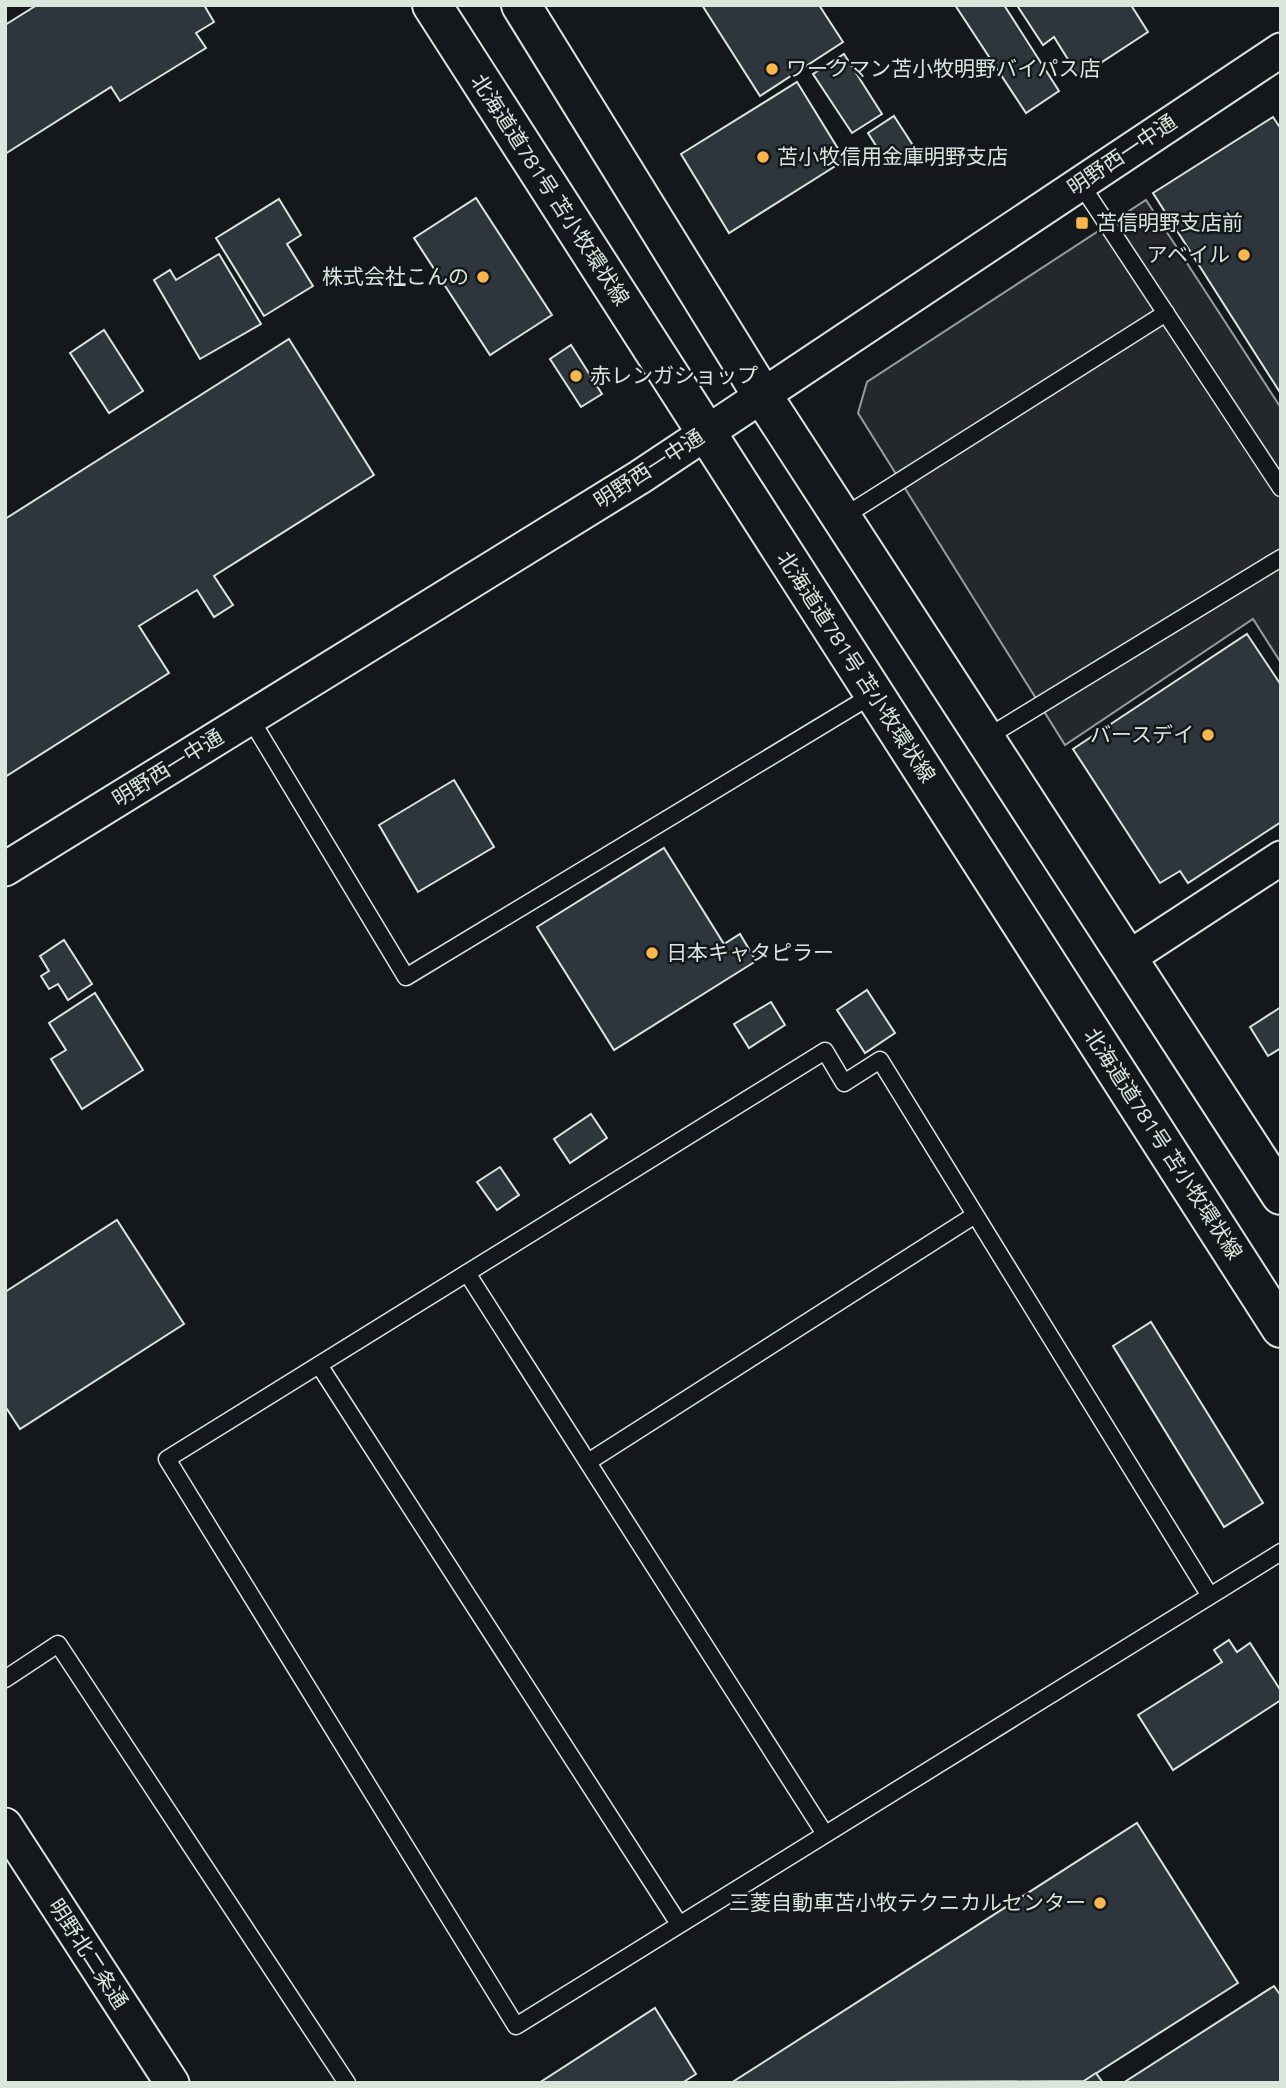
<svg xmlns="http://www.w3.org/2000/svg" width="1286" height="2088" font-family="'Titillium Web','Noto Sans JP',sans-serif">
  <rect width="100%" height="100%" fill="#14181c"/>
  <!-- parking -->
  <path fill="#24282b" stroke="#939e99" stroke-width="2" d="M 1146,200 L 1281,408 L 1281,663 L 1253,619 L 1065,745 L 858,413 L 867,382 Z"/>
  <!-- building -->
  <g fill="#2c363c" stroke="#d8e6dc" stroke-width="2">
    <path d="M 37,5 L 204,5 L 214,22 L 196,33 L 206,48 L 120,101 L 111,87 L 5,154 L 5,25 Z"/>
    <path d="M 702,5 L 819,5 L 843,42 L 760,96 Z"/>
    <path d="M 955,5 L 1004,5 L 1059,91 L 1026,113 Z"/>
    <path d="M 1020,5 L 1131,5 L 1148,32 L 1079,77 L 1054,37 L 1043,45 L 1018,7 Z"/>
    <path d="M 844,54 L 882,114 L 852,133 L 813,74 Z"/>
    <path d="M 797,82 L 845,160 L 729,233 L 681,154 Z"/>
    <path d="M 894,116 L 914,147 L 888,165 L 868,133 Z"/>
    <path d="M 1273,117 L 1281,129 L 1281,394 L 1153,193 Z"/>
    <path d="M 476,198 L 552,315 L 490,355 L 414,238 Z"/>
    <path d="M 279,199 L 301,235 L 287,244 L 313,286 L 264,316 L 216,238 Z"/>
    <path d="M 219,254 L 261,324 L 200,359 L 154,280 L 170,270 L 176,280 Z"/>
    <path d="M 104,330 L 143,391 L 109,413 L 70,353 Z"/>
    <path d="M 289,339 L 374,475 L 214,576 L 233,605 L 214,617 L 197,590 L 139,626 L 169,673 L 5,777 L 5,519 Z"/>
    <path d="M 571,345 L 602,394 L 581,407 L 550,359 Z"/>
    <path d="M 1247,634 L 1281,685 L 1281,822 L 1188,883 L 1180,871 L 1160,883 L 1073,749 Z"/>
    <path d="M 454,780 L 494,847 L 418,892 L 379,825 Z"/>
    <path d="M 664,848 L 724,944 L 740,934 L 756,961 L 614,1050 L 537,927 Z"/>
    <path d="M 64,940 L 92,984 L 68,1000 L 58,984 L 49,989 L 41,976 L 49,971 L 40,956 Z"/>
    <path d="M 867,990 L 895,1033 L 865,1053 L 837,1010 Z"/>
    <path d="M 95,993 L 143,1070 L 82,1109 L 51,1059 L 66,1050 L 49,1023 Z"/>
    <path d="M 771,1002 L 785,1025 L 749,1048 L 734,1024 Z"/>
    <path d="M 1281,1007 L 1281,1048 L 1268,1056 L 1250,1027 Z"/>
    <path d="M 591,1114 L 607,1138 L 570,1163 L 554,1139 Z"/>
    <path d="M 500,1167 L 519,1195 L 497,1210 L 477,1182 Z"/>
    <path d="M 117,1220 L 184,1324 L 20,1429 L 5,1406 L 5,1292 Z"/>
    <path d="M 1151,1322 L 1263,1503 L 1224,1527 L 1113,1346 Z"/>
    <path d="M 1229,1640 L 1237,1652 L 1250,1643 L 1281,1691 L 1281,1700 L 1173,1770 L 1138,1715 L 1222,1662 L 1214,1650 Z"/>
    <path d="M 1137,1823 L 1238,1983 L 1084,2081 L 731,2083 Z"/>
    <path d="M 1274,1986 L 1281,1996 L 1281,2083 L 1123,2083 Z"/>
    <path d="M 655,2008 L 696,2074 L 682,2083 L 539,2083 Z"/>
    <path d="M 1096,2073 L 1103,2083 L 1085,2083 L 1084,2081 Z"/>
  </g>
  <g fill="none" stroke-linecap="round" stroke-linejoin="round">
    <defs>
      <g id="lane">
        <path d="M 1080,183 L 1281,488"/>
        <path d="M 843,517 L 1166,313"/>
        <path d="M 250,718 L 406,977 L 874,694"/>
        <path d="M 986,738 L 1281,558"/>
        <path d="M 467,1273 L 825,1834"/>
        <path d="M 319,1365 L 679,1924"/>
        <path d="M 588,1462 L 975,1215"/>
        <path d="M 1210,1596 L 880,1060 L 844,1083 L 825,1051 L 167,1459 L 516,2026 L 1281,1552"/>
        <path d="M 5,1679 L 58,1644 L 347,2083"/>
      </g>
      <g id="street">
        <path d="M 5,869 L 640,477 L 1281,50"/>
        <path d="M 1128,958 L 1281,858"/>
        <path d="M 5,1825 L 172,2083"/>
      </g>
      <g id="secondary">
        <path d="M 432,5 L 1281,1328"/>
        <path d="M 521,5 L 762,395 L 1281,1195"/>
      </g>
    </defs>
    <!-- lane casing -->
    <use href="#lane" stroke="#d8e6dc" stroke-width="19"/>
    <!-- street casing -->
    <use href="#street" stroke="#d8e6dc" stroke-width="37"/>
    <!-- secondary casing -->
    <use href="#secondary" stroke="#d8e6dc" stroke-width="42"/>
    <!-- lane -->
    <use href="#lane" stroke="#14181c" stroke-width="16"/>
    <!-- street -->
    <use href="#street" stroke="#14181c" stroke-width="33"/>
    <!-- secondary -->
    <use href="#secondary" stroke="#14181c" stroke-width="38"/>
  </g>
  <!-- markers -->
  <g fill="#ffb74d" stroke="#14181c" stroke-width="2.5">
    <circle cx="772" cy="69" r="7"/>
    <circle cx="763" cy="157" r="7"/>
    <rect x="1075" y="216" width="14" height="14" rx="3.5"/>
    <circle cx="1244" cy="255" r="7"/>
    <circle cx="483" cy="277" r="7"/>
    <circle cx="576" cy="376" r="7"/>
    <circle cx="1208" cy="735" r="7"/>
    <circle cx="652" cy="953" r="7"/>
    <circle cx="1100" cy="1903" r="7"/>
  </g>
  <g text-anchor="middle" stroke-width="5" stroke-linejoin="round" paint-order="stroke">
    <!-- poi labels -->
    <g font-size="21" fill="#d8e6dc" stroke="#14181c" text-anchor="start">
      <text x="786" y="76">ワークマン苫小牧明野バイパス店</text>
      <text x="777" y="164">苫小牧信用金庫明野支店</text>
      <text x="1096" y="230">苫信明野支店前</text>
      <text x="1230" y="262" text-anchor="end">アベイル</text>
      <text x="469" y="284" text-anchor="end">株式会社こんの</text>
      <text x="590" y="383">赤レンガショップ</text>
      <text x="1194" y="742" text-anchor="end">バースデイ</text>
      <text x="666" y="960">日本キャタピラー</text>
      <text x="1086" y="1910" text-anchor="end">三菱自動車苫小牧テクニカルセンター</text>
    </g>
    <!-- street labels -->
    <g font-size="21" fill="#d8e6dc" stroke="#14181c">
      <text transform="translate(1122 155) rotate(-34)" y="7">明野西一中通</text>
      <text transform="translate(550 190) rotate(57)" y="7">北海道道781号 苫小牧環状線</text>
      <text transform="translate(649 469) rotate(-33)" y="7">明野西一中通</text>
      <text transform="translate(856 667) rotate(57)" y="7">北海道道781号 苫小牧環状線</text>
      <text transform="translate(168 768) rotate(-32)" y="7">明野西一中通</text>
      <text transform="translate(1163 1144) rotate(57)" y="7">北海道道781号 苫小牧環状線</text>
      <text transform="translate(88 1954) rotate(57)" y="7">明野北二条通</text>
    </g>
  </g>
  <!-- border -->
  <rect width="1286" height="2088" fill="none" stroke="#d8e6dc" stroke-width="14"/>
</svg>
